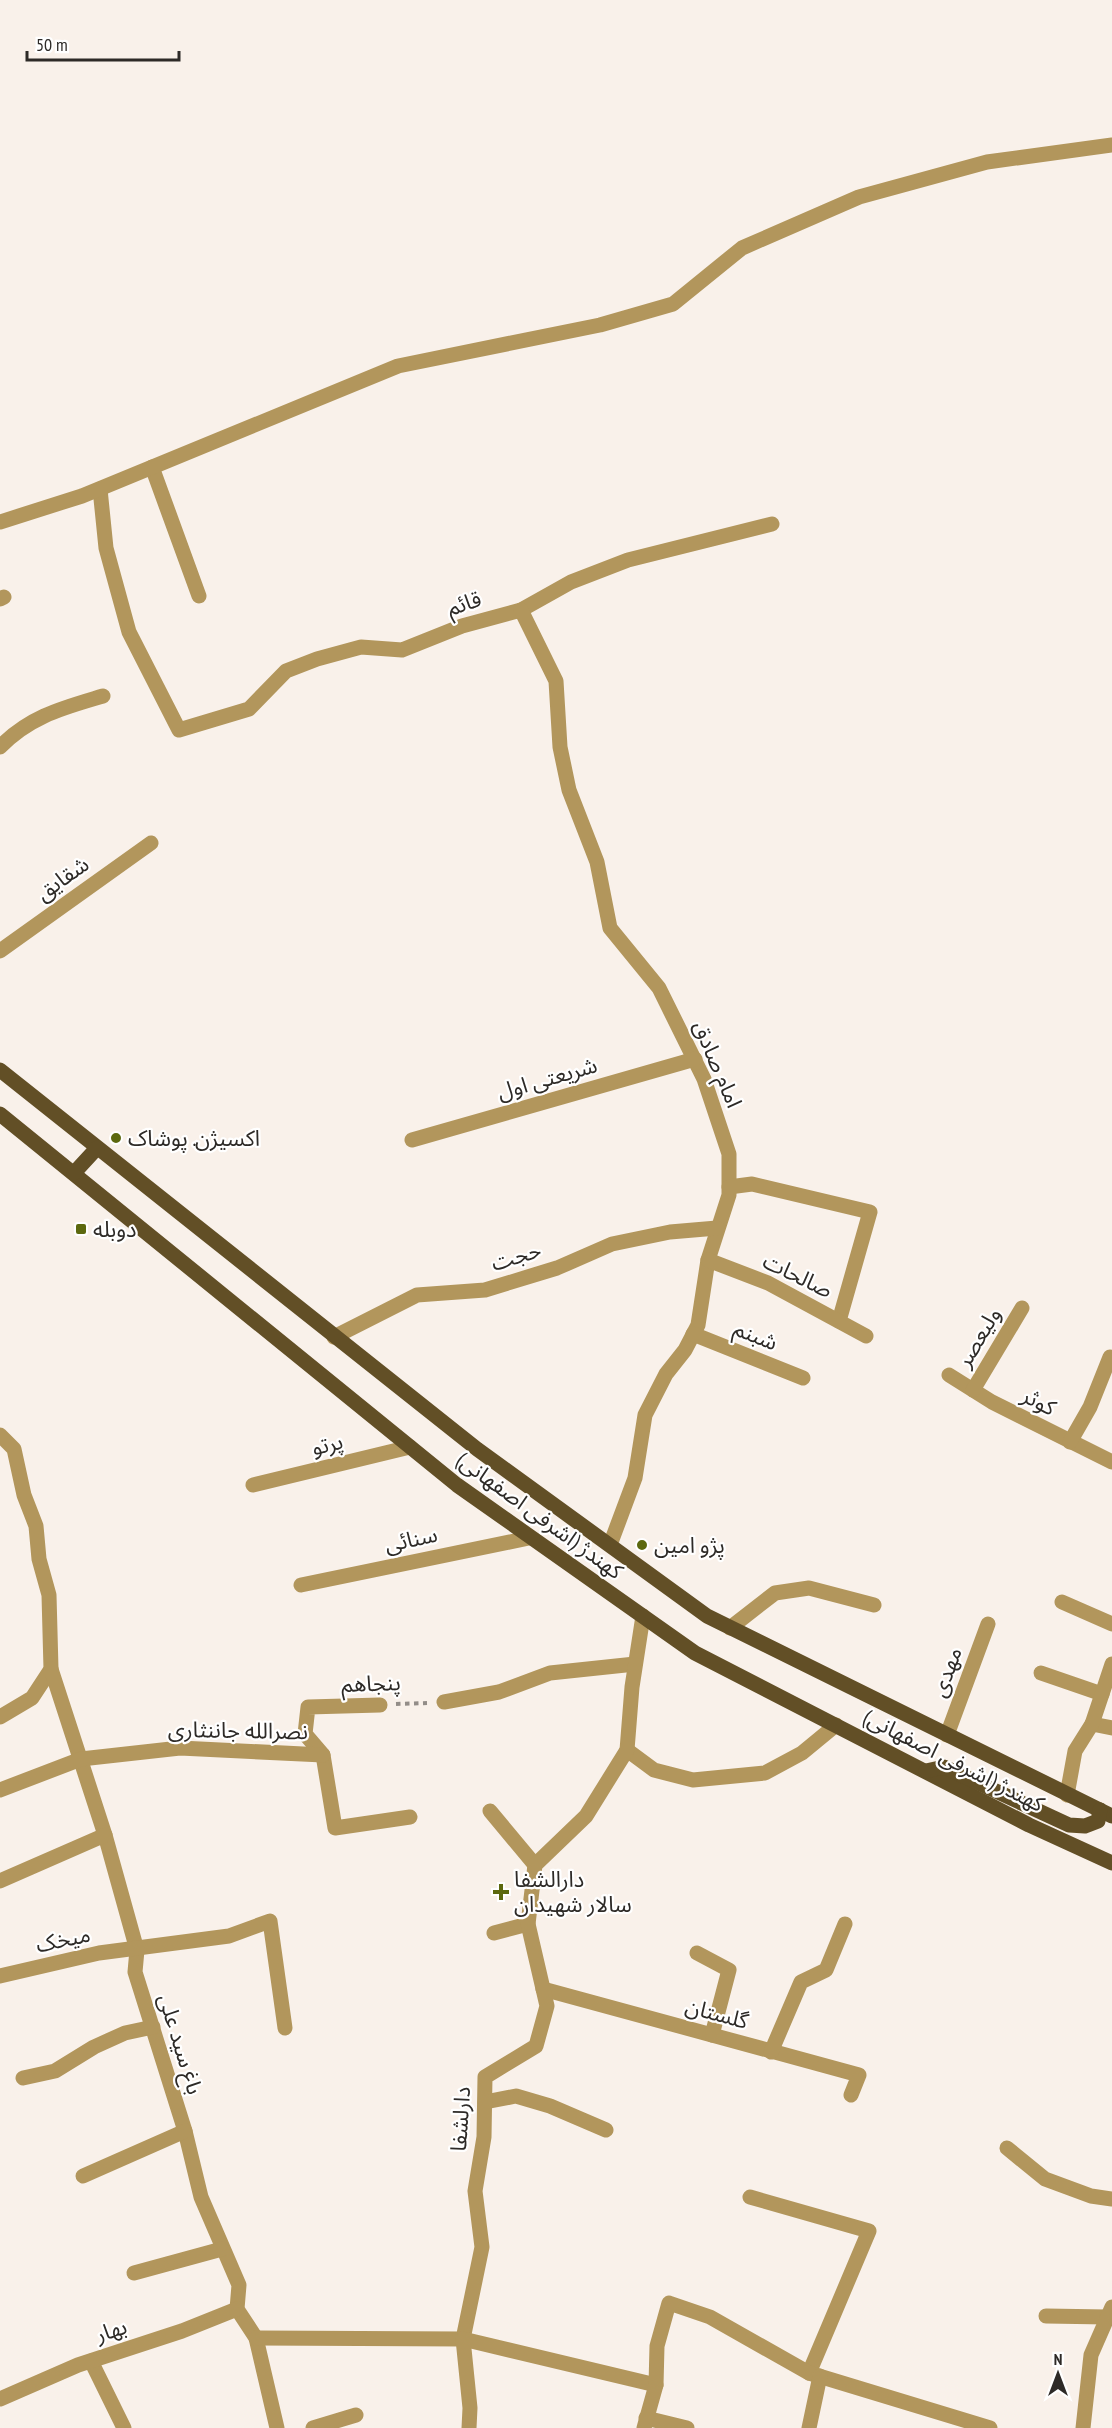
<svg xmlns="http://www.w3.org/2000/svg" width="1112" height="2428" font-family="'PT Sans Narrow','Noto Sans Arabic',sans-serif">
  <rect width="100%" height="100%" fill="#f9f1ea"/>
  <g fill="none" stroke-linecap="round" stroke-linejoin="round">
    <!-- path -->
    <path stroke="#938d88" stroke-width="4" stroke-dasharray="4.5 4.5" stroke-linecap="butt" d="M 396,1704 L 427,1703"/>
    <!-- street -->
    <g stroke="#b2965c" stroke-width="15">
      <path d="M 152,467 L 199,596"/>
      <path d="M 100,489 L 106,548 L 129,632 L 179,730 L 249,709 L 286,671 L 317,659 L 361,647 L 402,650 L 462,626 L 521,610 L 571,582 L 628,560 L 772,524"/>
      <path d="M 0,522 L 82,496 L 398,366 L 600,325 L 673,304 L 742,248 L 859,197 L 987,162 L 1112,145"/>
      <path d="M 0,599 L 4,597"/>
      <path d="M 521,610 L 556,681 L 560,747 L 569,790 L 597,862 L 610,928 L 659,988 L 704,1079 L 729,1154 L 729,1195 L 708,1260 L 698,1325 L 685,1350 L 666,1374 L 645,1415 L 635,1478 L 610,1545"/>
      <path d="M 0,747 C 30,716 63,708 103,696"/>
      <path d="M 0,951 L 151,843"/>
      <path d="M 412,1140 L 695,1059"/>
      <path d="M 729,1187 L 752,1184 L 870,1212 L 839,1321"/>
      <path d="M 708,1260 L 768,1283 L 866,1336"/>
      <path d="M 693,1334 L 803,1378"/>
      <path d="M 334,1337 L 417,1295 L 485,1290 L 557,1268 L 612,1244 L 670,1232 L 717,1228"/>
      <path d="M 949,1375 L 992,1402 L 1112,1462"/>
      <path d="M 973,1390 L 1022,1308"/>
      <path d="M 0,1435 L 14,1449 L 24,1495 L 36,1526 L 39,1559 L 49,1595 L 51,1669 L 32,1698 L 0,1717"/>
      <path d="M 1070,1442 L 1090,1407 L 1110,1357"/>
      <path d="M 253,1485 L 410,1447"/>
      <path d="M 301,1585 L 529,1538"/>
      <path d="M 1062,1602 L 1112,1624"/>
      <path d="M 730,1628 L 775,1593 L 809,1588 L 874,1605"/>
      <path d="M 51,1669 L 105,1835 L 137,1950 L 135,1972 L 185,2131 L 201,2197 L 239,2285 L 237,2309 L 256,2338 L 277,2428"/>
      <path d="M 1041,1673 L 1102,1694"/>
      <path d="M 444,1702 L 499,1692 L 550,1673 L 635,1664"/>
      <path d="M 380,1705 L 308,1707 L 305,1734 L 323,1755 L 335,1828 L 410,1817"/>
      <path d="M 1092,1724 L 1112,1728"/>
      <path d="M 947,1735 L 988,1624"/>
      <path d="M 627,1750 L 654,1770 L 693,1780 L 765,1773 L 802,1753 L 836,1725"/>
      <path d="M 0,1790 L 81,1759 L 180,1748 L 323,1755"/>
      <path d="M 1067,1795 L 1075,1751 L 1092,1724 L 1112,1664"/>
      <path d="M 490,1811 L 535,1865"/>
      <path d="M 0,1881 L 105,1835"/>
      <path d="M 494,1933 L 528,1924"/>
      <path d="M 697,1953 L 729,1970 L 712,2035"/>
      <path d="M 0,1976 L 99,1953 L 229,1936 L 270,1921 L 285,2028"/>
      <path d="M 543,1989 L 859,2075 L 851,2095"/>
      <path d="M 771,2052 L 801,1982 L 826,1970 L 845,1924"/>
      <path d="M 23,2078 L 55,2071 L 94,2047 L 125,2033 L 153,2027"/>
      <path d="M 485,2102 L 516,2096 L 550,2106 L 606,2130"/>
      <path d="M 1007,2148 L 1045,2179 L 1091,2196 L 1112,2199"/>
      <path d="M 83,2176 L 185,2131"/>
      <path d="M 750,2197 L 869,2231 L 809,2373"/>
      <path d="M 134,2273 L 222,2249"/>
      <path d="M 1046,2316 L 1107,2317"/>
      <path d="M 256,2338 L 463,2339 L 482,2247 L 475,2191 L 484,2137 L 485,2077 L 536,2046 L 547,2006 L 528,1924 L 535,1865 L 586,1816 L 627,1750 L 632,1687 L 643,1616"/>
      <path d="M 91,2361 L 124,2428"/>
      <path d="M 0,2399 L 78,2365 L 182,2331 L 237,2309"/>
      <path d="M 646,2418 L 687,2428"/>
      <path d="M 313,2428 L 356,2415"/>
      <path d="M 469,2428 L 470,2408 L 463,2339 L 656,2385"/>
      <path d="M 644,2428 L 656,2385 L 657,2346 L 669,2303 L 710,2317 L 809,2373 L 990,2428"/>
      <path d="M 809,2428 L 820,2376"/>
      <path d="M 1083,2428 L 1091,2355 L 1112,2307"/>
    </g>
    <!-- primary -->
    <g stroke="#624f26" stroke-width="15">
      <path d="M 0,1070 L 477,1449 L 707,1616 L 1112,1816"/>
      <path d="M 0,1114 L 457,1485 L 695,1653 L 1029,1825 L 1112,1863"/>
      <path d="M 74,1173 L 97,1148"/>
      <path d="M 926,1771 L 944,1767 L 1069,1825 L 1085,1826 L 1098,1821 L 1100,1810"/>
    </g>
  </g>
  <!-- markers -->
  <g fill="#5c680e" stroke="#fff" stroke-width="2">
    <circle cx="116" cy="1138" r="6"/>
    <rect x="75" y="1223" width="12" height="12" rx="3"/>
    <circle cx="642" cy="1545" r="6"/>
    <path d="M498 1883h6v6h6v6h-6v6h-6v-6h-6v-6h6z"/>
  </g>
  <g text-anchor="middle" stroke-width="4.5" stroke-linejoin="round" paint-order="stroke">
    <!-- street labels -->
    <g font-size="22" fill="#2d2a27" stroke="#fff">
      <text transform="translate(464 603) rotate(-18)" y="8">قائم</text>
      <text transform="translate(62 878) rotate(-35)" y="8">شقایق</text>
      <text transform="translate(718 1064) rotate(67)" y="8">امام صادق</text>
      <text transform="translate(547 1078) rotate(-16)" y="8">شریعتی اول</text>
      <text transform="translate(516 1256) rotate(-17)" y="8">حجت</text>
      <text transform="translate(798 1275) rotate(26)" y="8">صالحات</text>
      <text transform="translate(756 1335) rotate(22)" y="8">شبنم</text>
      <text transform="translate(978 1337) rotate(-59)" y="8">ولیعصر</text>
      <text transform="translate(1039 1401) rotate(27)" y="8">کوثر</text>
      <text transform="translate(327 1444) rotate(-14)" y="8">پرتو</text>
      <text transform="translate(540 1515) rotate(36)" y="8">کهندژ (اشرفی اصفهانی)</text>
      <text transform="translate(411 1539) rotate(-12)" y="8">سنائی</text>
      <text transform="translate(946 1672) rotate(-70)" y="8">مهدی</text>
      <text transform="translate(371 1683) rotate(-2)" y="8">پنجاهم</text>
      <text transform="translate(238 1730) rotate(1)" y="8">نصرالله جاننثاری</text>
      <text transform="translate(954 1760) rotate(27)" y="8">کهندژ (اشرفی اصفهانی)</text>
      <text transform="translate(63 1939) rotate(-12)" y="8">میخک</text>
      <text transform="translate(717 2013) rotate(15)" y="8">گلستان</text>
      <text transform="translate(181 2044) rotate(73)" y="8">باغ سید علی</text>
      <text transform="translate(460 2119) rotate(-86)" y="8">دارلشفا</text>
      <text transform="translate(111 2330) rotate(-18)" y="8">بهار</text>
    </g>
    <!-- poi labels -->
    <g font-size="22" fill="#2d2a27" stroke="#fff" text-anchor="start">
      <text x="128" y="1146">اکسیژن. پوشاک</text>
      <text x="93" y="1237">دوبله</text>
      <text x="654" y="1553">پژو امین</text>
      <text x="514" y="1887">دارالشفا<tspan x="514" dy="25">سالار شهیدان</tspan></text>
    </g>
  </g>
  <!-- north arrow -->
  <g transform="translate(1058 2374)" stroke="#ffffff" stroke-width="4.5" paint-order="stroke">
  <path d="M0-4.5L10 22L0 15L-10 22Z" fill="#2d2a27"/>
  <text y="-9" font-size="16" font-weight="bold" text-anchor="middle" fill="#2d2a27">N</text>
  </g>
  <!-- scale -->
  <path d="M27 51v9h152v-9" fill="none" stroke="#2d2a27" stroke-width="3"/>
  <text x="36" y="51" font-size="18" fill="#2d2a27" stroke="#ffffff" stroke-width="4.5" paint-order="stroke">50 m</text>
</svg>
